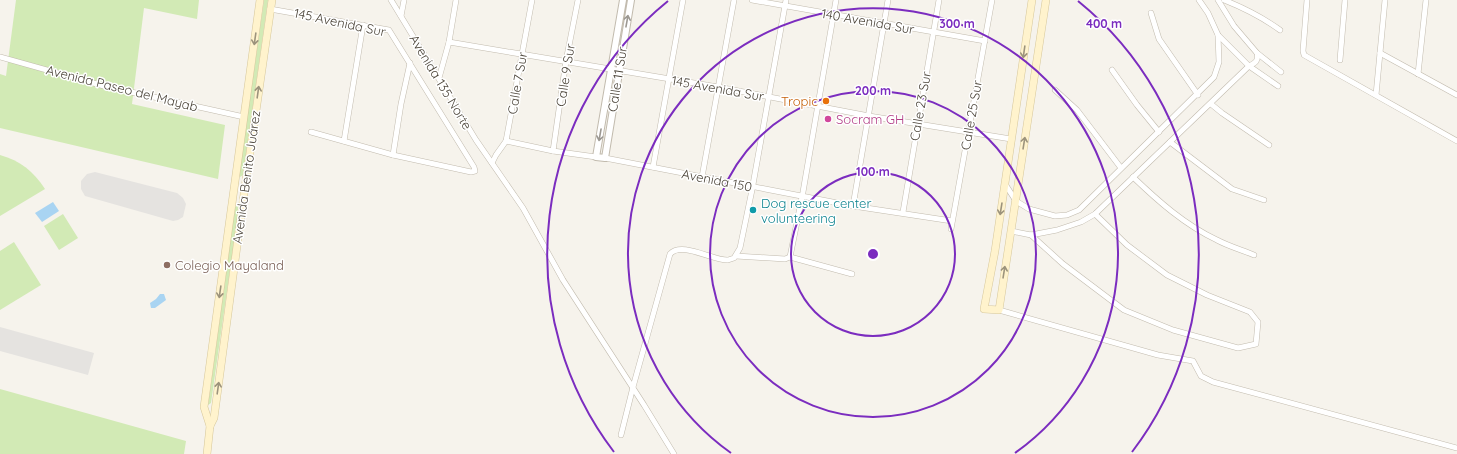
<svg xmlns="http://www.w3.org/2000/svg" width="1457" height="454" font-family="Quicksand,sans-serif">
  <rect width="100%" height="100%" fill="#f6f3ec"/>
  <!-- green -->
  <g fill="#d2eab5">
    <path d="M 16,0 L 199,0 L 197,19 L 144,8 L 132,104 L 225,125 L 218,179 L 0,128 L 0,74 L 6,76 Z"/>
    <path d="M 264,0 L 268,0 L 243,175 L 240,177 L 239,175 Z"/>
    <path d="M 0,155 C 21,161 33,171 45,189 L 0,216 Z"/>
    <path d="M 237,206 L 239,207 L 211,403 L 208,405 L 235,207 Z"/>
    <path d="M 63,214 L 78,238 L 59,250 L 44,226 Z"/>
    <path d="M 14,242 L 41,285 L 0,310 L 0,251 Z"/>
    <path d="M 0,389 L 186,441 L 184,454 L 0,454 Z"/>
  </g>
  <!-- parking -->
  <g fill="#e5e3e0">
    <path d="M 95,172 L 177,193 L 183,198 L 186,204 L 183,217 L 178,220 L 173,221 L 85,196 L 81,189 L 81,181 L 87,174 Z"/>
    <path d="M 0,327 L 94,353 L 88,375 L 0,351 Z"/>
  </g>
  <!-- water -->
  <g fill="#a9d4f2">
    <path d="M 53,202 L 59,211 L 42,222 L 35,213 Z"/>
    <path d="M 160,294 L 164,294 L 166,300 L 155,308 L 151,308 L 150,303 L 156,299 Z"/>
  </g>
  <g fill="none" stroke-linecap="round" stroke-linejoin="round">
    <defs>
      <g id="minor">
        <path d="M 391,0 L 476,140 L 523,208 L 563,280 L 644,405 L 674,454"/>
        <path d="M 752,0 L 985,41"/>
        <path d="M 1199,0 L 1208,13 L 1218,35 L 1249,66 L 1278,86"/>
        <path d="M 1224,0 C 1244,8 1262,17 1280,30"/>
        <path d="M 1307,0 L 1303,51 L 1304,55 L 1457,141"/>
        <path d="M 270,9 L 389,30 L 474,167 L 475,171 L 471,172 L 393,155 L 311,132"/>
        <path d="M 1151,13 L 1159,39 L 1198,95"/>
        <path d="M 401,16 L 404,0"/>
        <path d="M 449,42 L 718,87 L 869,116 L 1011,139"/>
        <path d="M 1257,53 L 1281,72"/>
        <path d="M 1380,53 L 1457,95"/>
        <path d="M 0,57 L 104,86 L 244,117"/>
        <path d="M 1340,60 L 1345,0"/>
        <path d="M 1112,70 L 1137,105 L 1159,132"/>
        <path d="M 1418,74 L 1426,0"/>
        <path d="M 439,78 L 449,42 L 456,0"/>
        <path d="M 1055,90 L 1077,110 L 1121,168"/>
        <path d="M 1376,95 L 1385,0"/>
        <path d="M 1211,104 L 1222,113 L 1269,145"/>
        <path d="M 344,141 L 363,25"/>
        <path d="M 506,141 L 553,151 L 596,157"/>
        <path d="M 1170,142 L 1232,189 L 1264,200"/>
        <path d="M 553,151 L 566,61 L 578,0"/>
        <path d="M 393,155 L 401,104 L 410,63"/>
        <path d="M 605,158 L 853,206 L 952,221"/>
        <path d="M 492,163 L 496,155 L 506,141 L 532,0"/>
        <path d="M 653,167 L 683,0"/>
        <path d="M 702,177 L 734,0"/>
        <path d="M 1133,177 C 1158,201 1185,225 1217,240 C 1228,246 1242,250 1254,255"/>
        <path d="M 1005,184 L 1016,201 L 1029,209 L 1055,216 L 1067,215 L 1079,210 L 1214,77 L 1219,62 L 1218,35"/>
        <path d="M 853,206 L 888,0"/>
        <path d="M 903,212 L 939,0"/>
        <path d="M 951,229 L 992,0"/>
        <path d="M 1011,231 L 1031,235 L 1057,230 L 1081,222 L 1095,214 L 1249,66 C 1255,63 1259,61 1257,53 L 1234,26 L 1218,0"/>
        <path d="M 1031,235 L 1063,264 L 1124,310 L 1173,330 L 1238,348 L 1256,344 L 1258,322 L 1250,312 L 1207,295 L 1167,275 L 1127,245 L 1095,214"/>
        <path d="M 736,256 L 785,259 L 790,257 L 852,274"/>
        <path d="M 790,257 L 803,192 L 836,0"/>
        <path d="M 999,310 L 1158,355 L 1193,361 L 1201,376 L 1213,382 L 1457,448"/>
        <path d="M 621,435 L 633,387 L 670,254 C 682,241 713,261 728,260 L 734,258 L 740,248 L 752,190 L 786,0"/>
      </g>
      <path id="tertiary" d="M 623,0 L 596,157 L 605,158 L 631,0"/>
      <g id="secondary">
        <path d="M 1032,0 L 995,251 L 984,309 L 999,310 L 1046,0"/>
        <path d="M 210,426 L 204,407 L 260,0"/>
        <path d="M 207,454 L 210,426 L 214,418 L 243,201 L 272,0"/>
      </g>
    </defs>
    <!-- minor casing -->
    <use href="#minor" stroke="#c2bbae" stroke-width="6"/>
    <!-- tertiary casing -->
    <use href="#tertiary" stroke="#c2bbae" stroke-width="8"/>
    <!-- secondary casing -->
    <use href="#secondary" stroke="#d6c79b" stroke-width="8"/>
    <!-- minor -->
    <use href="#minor" stroke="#fff" stroke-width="5"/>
    <!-- tertiary -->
    <use href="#tertiary" stroke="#fff" stroke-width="6"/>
    <!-- secondary -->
    <use href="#secondary" stroke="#fff3cd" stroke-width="7"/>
  </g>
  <!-- one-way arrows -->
  <defs><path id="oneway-shaft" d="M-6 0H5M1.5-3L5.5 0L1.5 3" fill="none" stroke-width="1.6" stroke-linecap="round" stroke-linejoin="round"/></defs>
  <g stroke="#9c9892">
    <use href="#oneway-shaft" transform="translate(627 21) rotate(-80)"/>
    <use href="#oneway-shaft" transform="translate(600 135) rotate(100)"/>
  </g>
  <g stroke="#9c937c">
    <use href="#oneway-shaft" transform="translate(255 39) rotate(98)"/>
    <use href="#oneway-shaft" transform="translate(1024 52) rotate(98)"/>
    <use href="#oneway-shaft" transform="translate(258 92) rotate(-82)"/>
    <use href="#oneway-shaft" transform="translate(1024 143) rotate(-81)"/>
    <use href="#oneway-shaft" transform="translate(1001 209) rotate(99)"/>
    <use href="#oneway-shaft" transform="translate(1004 272) rotate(-81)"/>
    <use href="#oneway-shaft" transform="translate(220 292) rotate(98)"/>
    <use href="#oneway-shaft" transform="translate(218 388) rotate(-82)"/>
  </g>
  <!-- distance rings -->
  <g fill="none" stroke="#7b2cbf" stroke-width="2">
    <circle cx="873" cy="254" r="82"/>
    <circle cx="873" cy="254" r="163"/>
    <path d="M731 453A245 245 0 1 1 1015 453"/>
    <path d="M614 452A326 326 0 0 1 668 1M1078 1A326 326 0 0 1 1132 452"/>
  </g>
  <!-- markers -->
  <circle fill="#e8710a" stroke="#fff" stroke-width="1.5" cx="826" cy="101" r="4"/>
  <circle fill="#d1479c" stroke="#fff" stroke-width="1.5" cx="828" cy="119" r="4"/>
  <circle fill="#0f9aa8" stroke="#fff" stroke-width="1.5" cx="753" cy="210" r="4"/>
  <circle fill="#8d6e63" stroke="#fff" stroke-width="1.5" cx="167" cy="265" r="4"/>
  <g text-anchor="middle" stroke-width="3" stroke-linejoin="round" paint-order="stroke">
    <!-- street labels -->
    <g font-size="13" fill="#4b4439" stroke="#fff">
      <text transform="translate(868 21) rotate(10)" y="5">140 Avenida Sur</text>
      <text transform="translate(340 22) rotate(12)" y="5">145 Avenida Sur</text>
      <text transform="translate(565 75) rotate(-81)" y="5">Calle 9 Sur</text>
      <text transform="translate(617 79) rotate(-81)" y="5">Calle 11 Sur</text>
      <text transform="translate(441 82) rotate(59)" y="5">Avenida 135 Norte</text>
      <text transform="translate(517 83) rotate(-80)" y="5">Calle 7 Sur</text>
      <text transform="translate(122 88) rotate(14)" y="5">Avenida Paseo del Mayab</text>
      <text transform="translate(718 88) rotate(10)" y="5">145 Avenida Sur</text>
      <text transform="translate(920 106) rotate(-80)" y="5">Calle 23 Sur</text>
      <text transform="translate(971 115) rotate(-80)" y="5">Calle 25 Sur</text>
      <text transform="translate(246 177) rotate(-82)" y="5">Avenida Benito Juárez</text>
      <text transform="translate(717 180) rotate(11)" y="5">Avenida 150</text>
    </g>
    <!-- food labels -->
    <g font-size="13" fill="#c56008" stroke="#fff" text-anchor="end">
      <text x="818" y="106">Tropic</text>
    </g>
    <!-- hotel labels -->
    <g font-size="13" fill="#b23c85" stroke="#fff" text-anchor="start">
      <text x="836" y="124">Socram GH</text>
    </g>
    <!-- culture labels -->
    <g font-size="13" fill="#0d838f" stroke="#fff" text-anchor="start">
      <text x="761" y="208">Dog rescue center<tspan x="761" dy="15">volunteering</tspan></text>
    </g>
    <!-- education labels -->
    <g font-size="13" fill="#785e54" stroke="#fff" text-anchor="start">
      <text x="175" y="270">Colegio Mayaland</text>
    </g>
  </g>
  <circle cx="873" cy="254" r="6" fill="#7b2cbf" stroke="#fff" stroke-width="2"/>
  <g font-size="12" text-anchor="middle" font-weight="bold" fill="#7b2cbf" stroke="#fff" stroke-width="3" stroke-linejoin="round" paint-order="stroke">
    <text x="1104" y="28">400 m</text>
    <text x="957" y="28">300 m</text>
    <text x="873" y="95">200 m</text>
    <text x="873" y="176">100 m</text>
  </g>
</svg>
